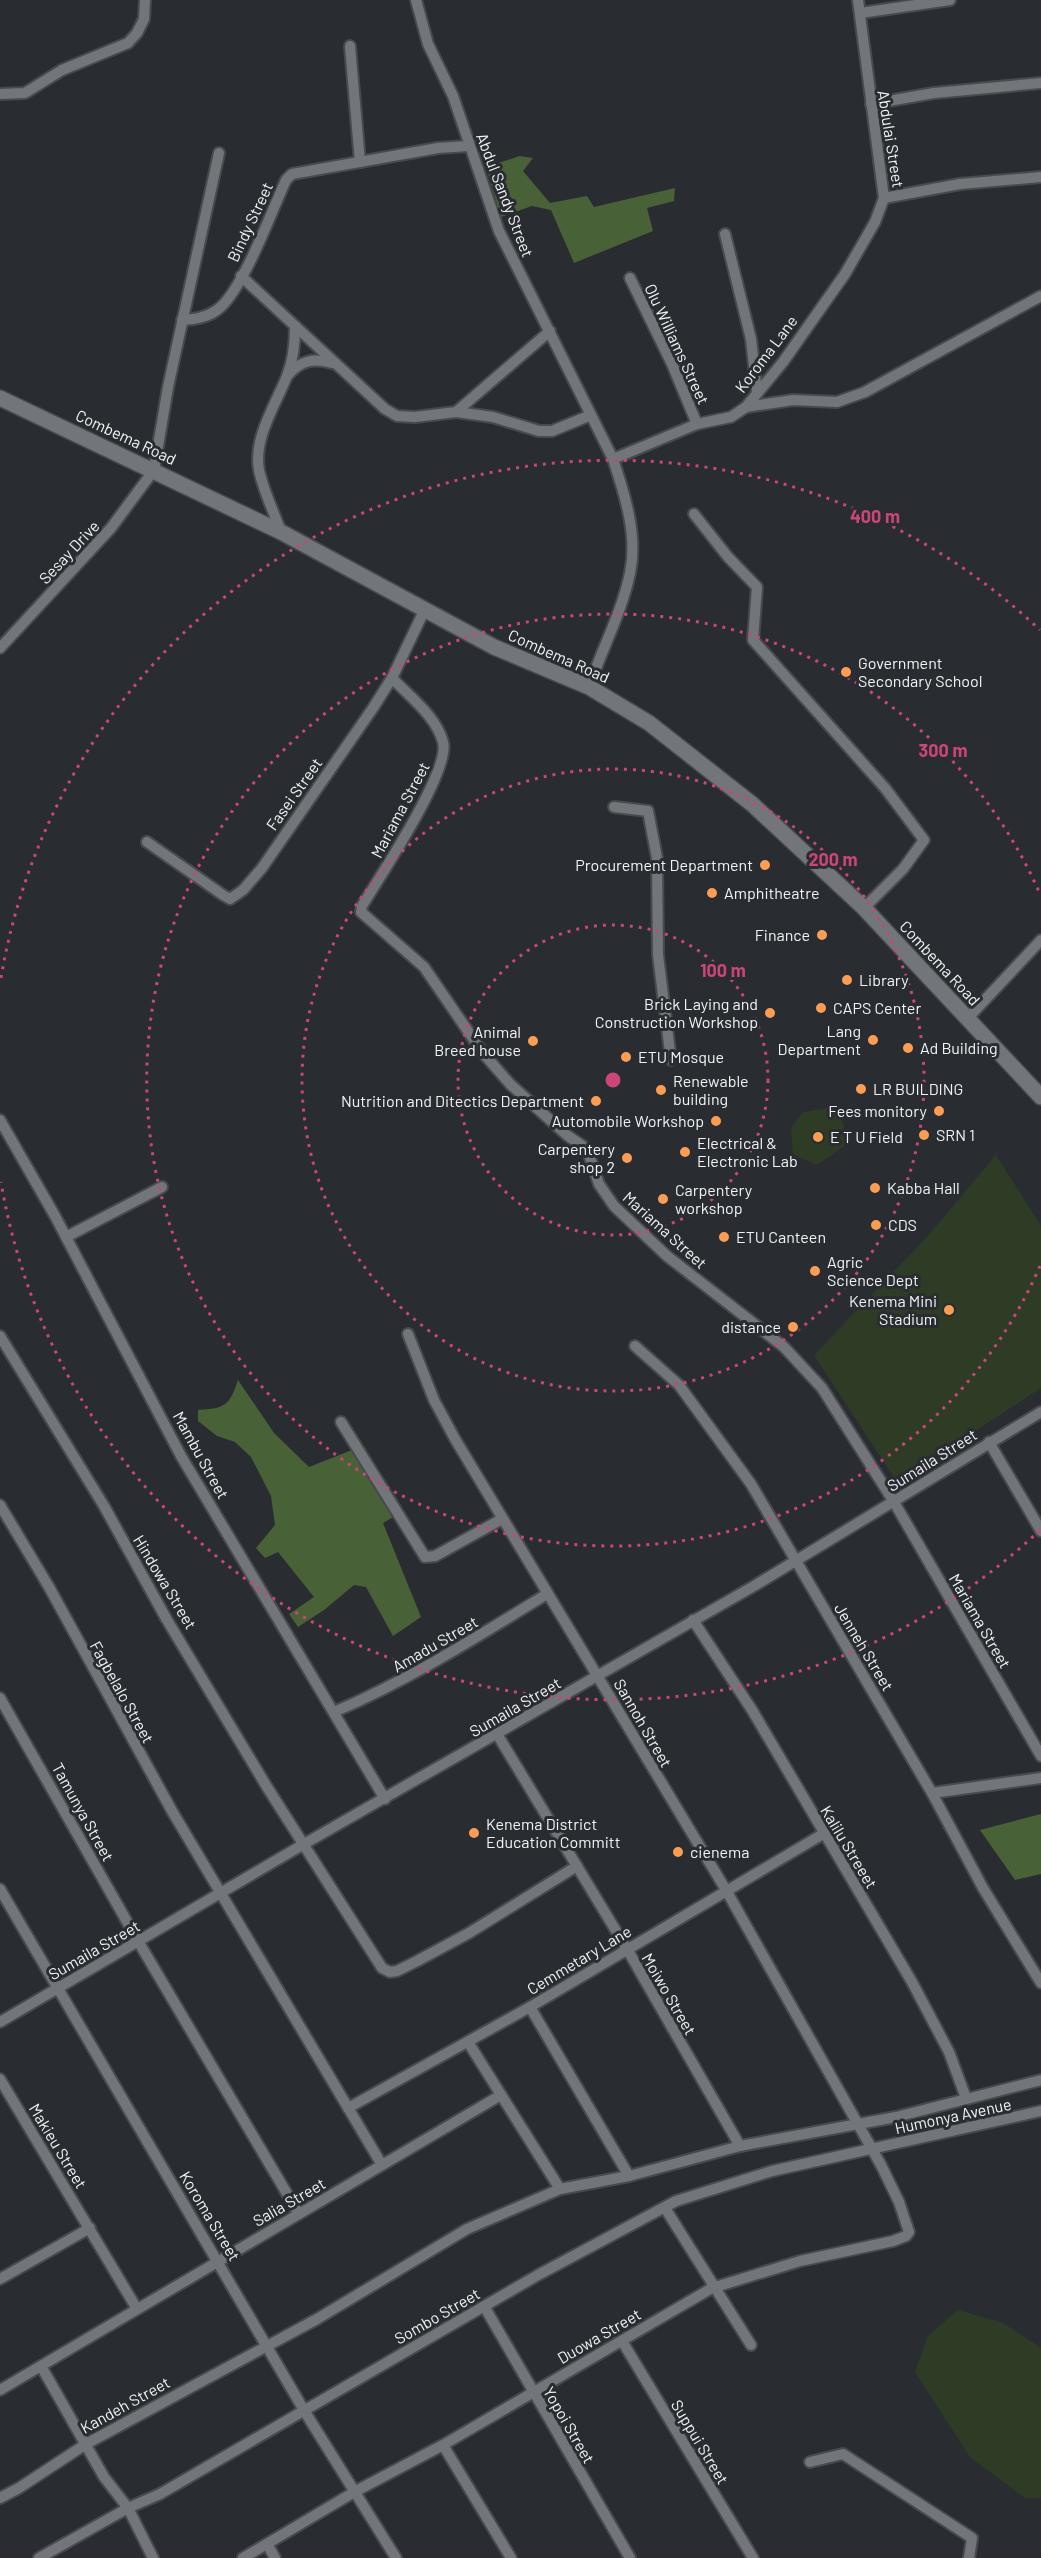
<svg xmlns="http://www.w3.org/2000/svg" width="1041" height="2558" font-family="Barlow,sans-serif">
  <rect width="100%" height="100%" fill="#292d31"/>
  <!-- green -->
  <g fill="#2f3c25">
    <path d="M 830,1108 C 845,1118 846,1129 844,1146 L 817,1165 L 793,1154 L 791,1128 L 803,1112 Z"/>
    <path d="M 996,1155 L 1041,1226 L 1041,1388 L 897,1482 L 814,1355 L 927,1237 Z"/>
    <path d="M 958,2310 L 1003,2323 L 1041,2348 L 1041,2498 L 1025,2498 L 970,2457 L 915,2372 L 928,2336 Z"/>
  </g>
  <!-- forest -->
  <g fill="#496137">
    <path d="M 520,156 L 533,158 L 523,171 L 550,203 L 587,196 L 594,207 L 675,188 L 674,201 L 647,208 L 653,231 L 574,263 L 551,210 L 532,206 L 501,217 L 486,167 Z"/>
    <path d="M 238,1380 L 274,1433 L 309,1467 L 352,1450 L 395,1516 L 383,1523 L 421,1617 L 393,1636 L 366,1587 L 354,1585 L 324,1610 L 298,1627 L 289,1614 L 314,1597 L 278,1552 L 265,1558 L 256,1548 L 275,1525 L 271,1496 L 251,1457 L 235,1442 L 217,1436 L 198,1421 L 198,1410 C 226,1408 229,1406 238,1380 Z"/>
    <path d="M 1041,1814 L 1041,1874 L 1015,1880 L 980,1830 Z"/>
  </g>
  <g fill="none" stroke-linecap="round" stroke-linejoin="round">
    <defs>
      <g id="street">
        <path d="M 416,0 L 428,44 L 453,96 L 499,231 L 613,459 C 625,495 638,536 630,573 C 622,612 602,649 589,687"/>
        <path d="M 860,13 L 950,0"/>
        <path d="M 350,46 L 360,162"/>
        <path d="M 0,94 L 25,93 L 62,70 L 128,43 L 137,33 L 144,19 L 145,0"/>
        <path d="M 871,104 L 934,93 L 1041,83"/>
        <path d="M 884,198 L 960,184 L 1041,177"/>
        <path d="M 725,234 L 751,339 L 757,393"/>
        <path d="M 241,276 L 385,409 L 397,416 L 415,417 L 456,412 L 493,417 L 539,431 L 552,431 L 591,415"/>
        <path d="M 630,278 L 672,364 L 697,424"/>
        <path d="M 182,320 C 195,319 206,318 217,310 C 242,293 272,210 286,180 L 292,174 L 438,148 L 468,146"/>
        <path d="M 288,375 C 301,360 314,358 332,363"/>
        <path d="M 746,407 L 793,400 L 837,402 L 865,392 L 1041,296"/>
        <path d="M 456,412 L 550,331"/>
        <path d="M 613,459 L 697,424 L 731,417 L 746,407 L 783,362 L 845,274 L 875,222 L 884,198 L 858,0"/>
        <path d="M 694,514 L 728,557 L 757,587 L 753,640 L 885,788 L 924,840 L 903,869 L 864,908"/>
        <path d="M 281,532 C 274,512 263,490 259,470 C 253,438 276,404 287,376 C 293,361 295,342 295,326"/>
        <path d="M 0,648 L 111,528 L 154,470 L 168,387 L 219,153"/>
        <path d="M 392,678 C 410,697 436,716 443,742 C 451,770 379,878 362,906 L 361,912 L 424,967 L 483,1053 L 510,1084 L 568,1136 L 587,1149 L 599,1184 L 614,1206 L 667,1256 L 784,1347 L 822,1388 L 894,1502 L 1041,1756"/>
        <path d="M 614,807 L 648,811 L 657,858 L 658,955 L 671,1060"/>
        <path d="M 147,842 L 223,895 L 230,899 L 243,890 L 262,868 L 373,708 L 392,678 L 424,611"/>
        <path d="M 968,1018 L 1041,940"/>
        <path d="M 0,1120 L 55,1216 L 181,1456 L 385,1799"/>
        <path d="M 66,1237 L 162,1187"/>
        <path d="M 0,1336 L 104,1506 L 167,1620 L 267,1787 L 382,1968 L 390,1972 L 397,1971 L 417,1961 L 469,1933 L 577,1866"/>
        <path d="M 635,1346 L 679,1385 L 751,1484 L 932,1793 L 983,1888 L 1041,1983"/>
        <path d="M 341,1422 L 425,1557 L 435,1556 L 502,1519"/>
        <path d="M 989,1442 L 1041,1531"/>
        <path d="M 0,1505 L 49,1587 L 172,1811 L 382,2165"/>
        <path d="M 693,1620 L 752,1710 L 912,1982 L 949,2052 L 966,2098"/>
        <path d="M 0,1698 L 138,1941 L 299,2214"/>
        <path d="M 334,1712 C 409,1680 477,1637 547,1594"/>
        <path d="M 497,1734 L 627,1949 L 740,2146"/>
        <path d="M 932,1793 L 1041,1778"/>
        <path d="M 0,1889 L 305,2412 L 396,2558"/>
        <path d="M 530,2007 L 629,2176"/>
        <path d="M 0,2022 L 304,1844 L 754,1586 L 1041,1412"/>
        <path d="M 468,2042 L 560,2189"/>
        <path d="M 0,2079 L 137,2309"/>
        <path d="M 348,2108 L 530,2007 L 823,1834"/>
        <path d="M 665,2208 L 751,2345"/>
        <path d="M 0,2279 L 90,2228"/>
        <path d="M 484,2306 L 630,2558"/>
        <path d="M 622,2341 L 753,2558"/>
        <path d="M 41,2366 L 104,2477 L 128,2508 L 153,2558"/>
        <path d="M 0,2390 L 501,2095"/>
        <path d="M 443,2445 L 511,2558"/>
        <path d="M 810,2462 L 843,2454 L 972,2538 L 969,2558"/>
        <path d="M 0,2498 L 19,2488 L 86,2444 L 317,2319 L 467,2229 L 560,2189 L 629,2176 L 740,2146 L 896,2117 L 1041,2080"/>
        <path d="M 267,2544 L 275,2558"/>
        <path d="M 39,2558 L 128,2508 L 160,2494 L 538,2275 L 676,2201 L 772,2171 L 1041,2111"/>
        <path d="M 243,2558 L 356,2491 L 443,2445 L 712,2288 L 800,2261 L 893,2241 L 906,2236 L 909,2232 L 899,2202 L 881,2165 L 726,1890 L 455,1439 L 434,1400 L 408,1334"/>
      </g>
      <path id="secondary" d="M 0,398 L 281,532 L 494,647 L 589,687 L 649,723 L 752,804 L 864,908 L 1041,1097"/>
    </defs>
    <!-- street casing -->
    <use href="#street" stroke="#484a4e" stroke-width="14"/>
    <!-- secondary casing -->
    <use href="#secondary" stroke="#484a4e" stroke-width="18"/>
    <!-- street -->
    <use href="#street" stroke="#72767b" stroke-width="10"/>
    <!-- secondary -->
    <use href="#secondary" stroke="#72767b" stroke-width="15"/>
  </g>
  <!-- distance rings -->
  <g fill="none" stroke="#cb447a" stroke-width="3" stroke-dasharray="3 6">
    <circle cx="613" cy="1080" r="155"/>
    <circle cx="613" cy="1080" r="311"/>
    <path d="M1040 1266A466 466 0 1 1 1040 894"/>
    <path d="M1040 1530A621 621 0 0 1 1 1182M1 978A621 621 0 0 1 1040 630"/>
  </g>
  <!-- markers -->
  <g fill="#fc9d53" stroke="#292d31" stroke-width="2">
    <circle cx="846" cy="672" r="6"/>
    <circle cx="765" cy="865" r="6"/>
    <circle cx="712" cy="893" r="6"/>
    <circle cx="822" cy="935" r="6"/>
    <circle cx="847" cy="980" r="6"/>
    <circle cx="821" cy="1008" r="6"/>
    <circle cx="770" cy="1013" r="6"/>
    <circle cx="873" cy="1040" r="6"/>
    <circle cx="533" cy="1041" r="6"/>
    <circle cx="908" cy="1048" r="6"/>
    <circle cx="626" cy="1057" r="6"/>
    <circle cx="861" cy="1089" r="6"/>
    <circle cx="661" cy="1090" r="6"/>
    <circle cx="596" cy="1101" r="6"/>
    <circle cx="939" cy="1111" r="6"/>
    <circle cx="716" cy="1121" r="6"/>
    <circle cx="924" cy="1135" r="6"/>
    <circle cx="818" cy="1137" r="6"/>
    <circle cx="685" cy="1152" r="6"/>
    <circle cx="627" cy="1158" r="6"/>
    <circle cx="875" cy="1188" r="6"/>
    <circle cx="663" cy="1199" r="6"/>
    <circle cx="876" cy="1225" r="6"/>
    <circle cx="724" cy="1237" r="6"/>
    <circle cx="815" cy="1271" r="6"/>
    <circle cx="949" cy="1310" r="6"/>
    <circle cx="793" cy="1327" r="6"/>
    <circle cx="474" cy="1833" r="6"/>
    <circle cx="678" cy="1852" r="6"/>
  </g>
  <g text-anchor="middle" stroke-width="6" stroke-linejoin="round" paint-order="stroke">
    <!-- street labels -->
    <g font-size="16" fill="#f1f3f6" stroke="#292d31">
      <text transform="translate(891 139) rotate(81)" y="6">Abdulai Street</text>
      <text transform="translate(505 195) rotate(69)" y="6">Abdul Sandy Street</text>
      <text transform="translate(250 222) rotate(-65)" y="6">Bindy Street</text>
      <text transform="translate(677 344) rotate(65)" y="6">Olu Williams Street</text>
      <text transform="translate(766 354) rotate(-53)" y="6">Koroma Lane</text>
      <text transform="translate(126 437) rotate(25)" y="6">Combema Road</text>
      <text transform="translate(69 552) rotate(-47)" y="6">Sesay Drive</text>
      <text transform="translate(559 656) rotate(24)" y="6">Combema Road</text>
      <text transform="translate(294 794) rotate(-55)" y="6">Fasei Street</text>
      <text transform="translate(400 810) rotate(-62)" y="6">Mariama Street</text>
      <text transform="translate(940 963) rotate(47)" y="6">Combema Road</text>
      <text transform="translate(665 1230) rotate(42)" y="6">Mariama Street</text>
      <text transform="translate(201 1455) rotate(61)" y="6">Mambu Street</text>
      <text transform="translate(932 1460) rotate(-32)" y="6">Sumaila Street</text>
      <text transform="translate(165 1582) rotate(59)" y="6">Hindowa Street</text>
      <text transform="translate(980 1621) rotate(60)" y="6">Mariama Street</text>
      <text transform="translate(435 1644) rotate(-30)" y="6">Amadu Street</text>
      <text transform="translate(864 1647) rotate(59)" y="6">Jenneh Street</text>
      <text transform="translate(122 1692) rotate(61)" y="6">Fagbelalo Street</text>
      <text transform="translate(515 1707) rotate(-30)" y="6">Sumaila Street</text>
      <text transform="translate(643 1723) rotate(60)" y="6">Sannoh Street</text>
      <text transform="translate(83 1812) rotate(61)" y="6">Tamunya Street</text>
      <text transform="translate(849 1847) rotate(59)" y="6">Kalilu Streeet</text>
      <text transform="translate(94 1950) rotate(-30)" y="6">Sumaila Street</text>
      <text transform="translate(579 1960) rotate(-31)" y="6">Cemmetary Lane</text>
      <text transform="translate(669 1994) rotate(60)" y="6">Moiwo Street</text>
      <text transform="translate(953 2116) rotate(-12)" y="6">Humonya Avenue</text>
      <text transform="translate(58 2146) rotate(59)" y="6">Makieu Street</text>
      <text transform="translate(289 2202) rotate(-30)" y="6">Salia Street</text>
      <text transform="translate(210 2216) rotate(59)" y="6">Koroma Street</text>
      <text transform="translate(437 2316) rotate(-30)" y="6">Sombo Street</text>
      <text transform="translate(599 2336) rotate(-30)" y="6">Duowa Street</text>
      <text transform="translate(125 2405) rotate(-29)" y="6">Kandeh Street</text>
      <text transform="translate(569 2425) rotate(60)" y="6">Yopoi Street</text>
      <text transform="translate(700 2442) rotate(59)" y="6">Suppui Street</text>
    </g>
    <!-- poi labels -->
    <g font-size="16" fill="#f1f3f6" stroke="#292d31" text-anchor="start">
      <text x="858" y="669">Government<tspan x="858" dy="18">Secondary School</tspan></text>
      <text x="753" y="871" text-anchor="end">Procurement Department</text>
      <text x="724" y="899">Amphitheatre</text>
      <text x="810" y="941" text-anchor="end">Finance</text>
      <text x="859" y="986">Library</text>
      <text x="758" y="1010" text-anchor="end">Brick Laying and<tspan x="758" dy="18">Construction Workshop</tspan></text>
      <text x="833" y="1014">CAPS Center</text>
      <text x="861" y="1037" text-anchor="end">Lang<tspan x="861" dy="18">Department</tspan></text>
      <text x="521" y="1038" text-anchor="end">Animal<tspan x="521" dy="18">Breed house</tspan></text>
      <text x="920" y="1054">Ad Building</text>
      <text x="638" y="1063">ETU Mosque</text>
      <text x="673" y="1087">Renewable<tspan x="673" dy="18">building</tspan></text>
      <text x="873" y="1095">LR BUILDING</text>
      <text x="584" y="1107" text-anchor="end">Nutrition and Ditectics Department</text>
      <text x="927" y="1117" text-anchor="end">Fees monitory</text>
      <text x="704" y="1127" text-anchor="end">Automobile Workshop</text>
      <text x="936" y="1141">SRN 1</text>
      <text x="830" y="1143">E T U Field</text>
      <text x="697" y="1149">Electrical &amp;<tspan x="697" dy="18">Electronic Lab</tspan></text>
      <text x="615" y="1155" text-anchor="end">Carpentery<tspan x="615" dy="18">shop 2</tspan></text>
      <text x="887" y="1194">Kabba Hall</text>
      <text x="675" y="1196">Carpentery<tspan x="675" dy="18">workshop</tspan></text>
      <text x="888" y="1231">CDS</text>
      <text x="736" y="1243">ETU Canteen</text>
      <text x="827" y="1268">Agric<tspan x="827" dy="18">Science Dept</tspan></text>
      <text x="937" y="1307" text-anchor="end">Kenema Mini<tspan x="937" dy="18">Stadium</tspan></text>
      <text x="781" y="1333" text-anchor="end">distance</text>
      <text x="486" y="1830">Kenema District<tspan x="486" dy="18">Education Committ</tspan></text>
      <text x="690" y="1858">cienema</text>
    </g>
  </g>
  <circle cx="613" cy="1080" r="9" fill="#cb447a" stroke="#292d31" stroke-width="3"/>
  <g font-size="18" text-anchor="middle" font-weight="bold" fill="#cb447a" stroke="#292d31" stroke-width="6" stroke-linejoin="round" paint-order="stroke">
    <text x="875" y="523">400 m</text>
    <text x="943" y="757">300 m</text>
    <text x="833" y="866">200 m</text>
    <text x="723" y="977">100 m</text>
  </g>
</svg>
